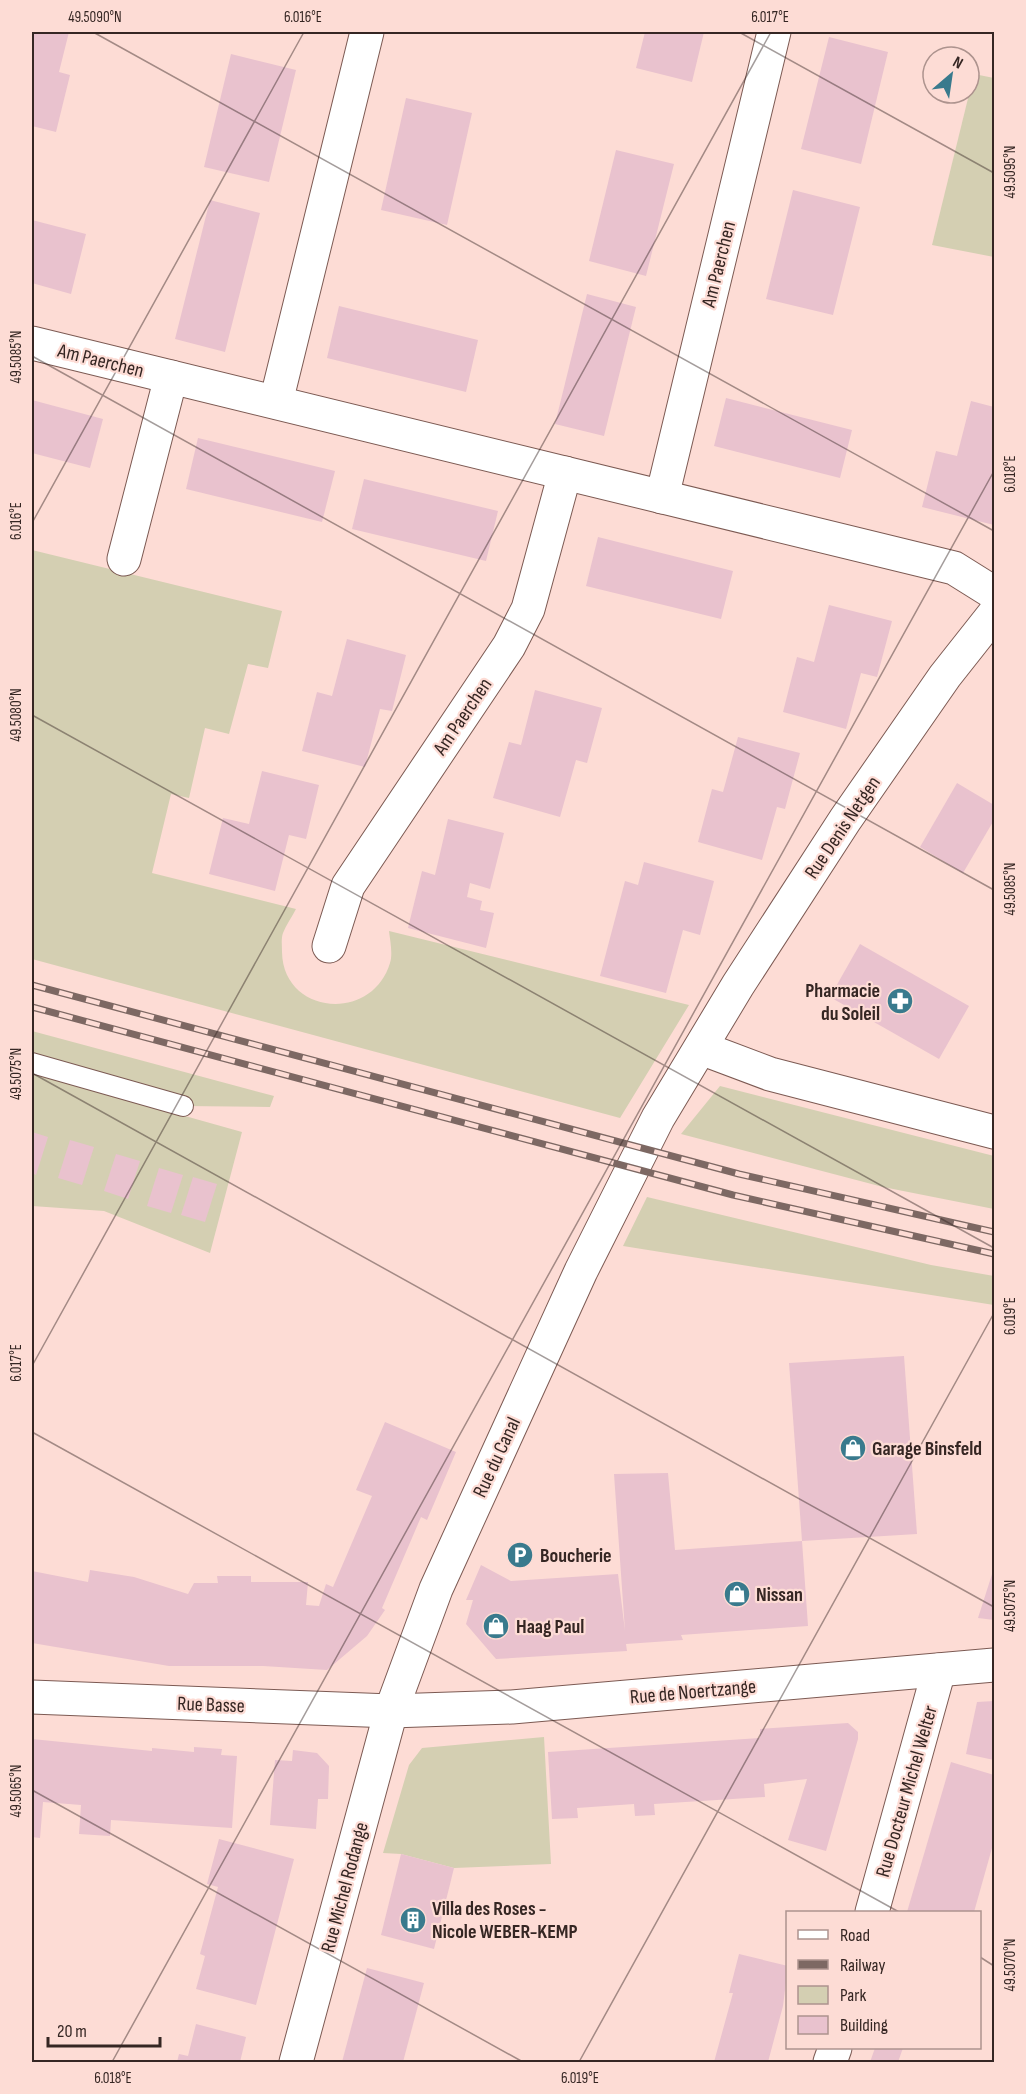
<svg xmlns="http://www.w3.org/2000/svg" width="1026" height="2094" font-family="'Sofia Sans Condensed',sans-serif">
  <rect width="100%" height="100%" fill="#fddcd5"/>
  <!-- green -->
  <g fill="#d4cfb2">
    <path d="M 974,74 L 994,78 L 994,257 L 932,245 Z"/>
    <path d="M 32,550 L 282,611 L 268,668 L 248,664 L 229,734 L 205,728 L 189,798 L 171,794 L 152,873 L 296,909 C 292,917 286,925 283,933 C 281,938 282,946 282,952 C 283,1015 372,1023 390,963 C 393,954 390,940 389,931 L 689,1005 L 620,1118 L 32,959 Z"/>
    <path d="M 32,1031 L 274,1096 L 270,1107 L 183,1106 L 32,1063 Z"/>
    <path d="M 32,1073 L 242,1132 L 210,1253 L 104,1211 L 32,1206 Z"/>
    <path d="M 720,1086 L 994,1156 L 994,1209 L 883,1187 L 681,1134 Z"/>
    <path d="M 647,1197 L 931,1265 L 994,1276 L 994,1305 L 623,1246 Z"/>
    <path d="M 544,1737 L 551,1864 L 454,1868 L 401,1854 L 383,1853 L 409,1765 L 422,1748 Z"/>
  </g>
  <!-- building -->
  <g fill="#e9c2ce">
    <path d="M 32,32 L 69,32 L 59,72 L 70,75 L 56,132 L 32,126 Z"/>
    <path d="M 645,32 L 704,32 L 692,82 L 636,68 Z"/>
    <path d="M 829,37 L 888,52 L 861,164 L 801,149 Z"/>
    <path d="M 231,54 L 296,70 L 269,182 L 204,167 Z"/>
    <path d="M 406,98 L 472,113 L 447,225 L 381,210 Z"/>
    <path d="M 616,150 L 674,164 L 646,276 L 589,261 Z"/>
    <path d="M 793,190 L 860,207 L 833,315 L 766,299 Z"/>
    <path d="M 210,200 L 260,213 L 225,352 L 175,339 Z"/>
    <path d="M 32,220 L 86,234 L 71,294 L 32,283 Z"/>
    <path d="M 587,294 L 636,307 L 604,436 L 555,424 Z"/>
    <path d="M 339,306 L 478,340 L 466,392 L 327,358 Z"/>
    <path d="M 726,398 L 852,430 L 840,478 L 714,446 Z"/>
    <path d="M 32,400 L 103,419 L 90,468 L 32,453 Z"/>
    <path d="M 971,401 L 994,407 L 994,525 L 922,507 L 936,451 L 957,456 Z"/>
    <path d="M 198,438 L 335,471 L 322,522 L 186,489 Z"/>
    <path d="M 364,479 L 498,511 L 486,561 L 352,529 Z"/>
    <path d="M 598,537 L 733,571 L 721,619 L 586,586 Z"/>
    <path d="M 829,605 L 892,621 L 877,677 L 861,673 L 846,729 L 783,712 L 797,657 L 814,662 Z"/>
    <path d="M 347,639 L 406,655 L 392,711 L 380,709 L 365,767 L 302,751 L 317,692 L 332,696 Z"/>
    <path d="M 535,690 L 602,708 L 587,763 L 576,760 L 560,817 L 493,798 L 509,742 L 521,745 Z"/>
    <path d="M 738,737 L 800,753 L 785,809 L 777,807 L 762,860 L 698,842 L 712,789 L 723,792 Z"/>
    <path d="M 262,771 L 319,785 L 306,839 L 289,835 L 275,891 L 209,874 L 223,818 L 249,824 Z"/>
    <path d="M 957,783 L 994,805 L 994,820 L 963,873 L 920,847 Z"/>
    <path d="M 448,819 L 504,833 L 490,889 L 470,883 L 467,897 L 482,901 L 480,910 L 494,913 L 486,948 L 408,928 L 422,871 L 435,875 Z"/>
    <path d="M 644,862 L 714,881 L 700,935 L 683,930 L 666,993 L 600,976 L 625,881 L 638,885 Z"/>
    <path d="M 860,944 L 969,1006 L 939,1059 L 830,997 Z"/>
    <path d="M 32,1132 L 48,1137 L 36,1175 L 32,1173 Z"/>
    <path d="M 70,1140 L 94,1147 L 82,1185 L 58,1178 Z"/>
    <path d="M 116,1154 L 140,1161 L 128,1199 L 104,1191 Z"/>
    <path d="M 159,1168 L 183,1175 L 171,1213 L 147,1206 Z"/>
    <path d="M 193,1177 L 217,1184 L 205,1222 L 181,1215 Z"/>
    <path d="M 904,1356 L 917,1534 L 802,1541 L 789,1363 Z"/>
    <path d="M 385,1422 L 456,1452 L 427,1520 L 421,1517 L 382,1608 L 385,1610 L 367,1636 L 327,1670 L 263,1666 L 169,1666 L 32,1643 L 32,1571 L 88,1582 L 90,1570 L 134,1577 L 188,1594 L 194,1583 L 218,1583 L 217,1576 L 251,1576 L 251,1582 L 308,1582 L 306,1605 L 319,1606 L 326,1584 L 333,1587 L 372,1496 L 356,1490 Z"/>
    <path d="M 668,1473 L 675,1550 L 802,1541 L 808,1626 L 681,1635 L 683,1640 L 626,1644 L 627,1651 L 496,1659 L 466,1624 L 473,1600 L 466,1600 L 481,1565 L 511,1581 L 618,1574 L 625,1631 L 614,1474 Z"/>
    <path d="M 994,1568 L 994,1620 L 978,1618 Z"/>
    <path d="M 994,1701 L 994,1760 L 966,1754 L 977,1702 Z"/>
    <path d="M 848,1723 L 858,1732 L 858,1739 L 826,1851 L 788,1840 L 807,1779 L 764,1784 L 765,1797 L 654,1804 L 655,1815 L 635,1816 L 634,1804 L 577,1808 L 578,1818 L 552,1819 L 548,1752 L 760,1738 L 760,1729 Z"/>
    <path d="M 32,1739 L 152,1751 L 152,1748 L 194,1752 L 194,1747 L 222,1749 L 221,1755 L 237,1756 L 232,1828 L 111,1820 L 110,1836 L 79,1834 L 81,1805 L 43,1802 L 40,1838 L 32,1837 Z"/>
    <path d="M 293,1750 L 317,1753 L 329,1766 L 328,1799 L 318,1799 L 316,1829 L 270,1825 L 275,1760 L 292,1761 Z"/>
    <path d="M 951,1762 L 994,1775 L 994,1841 L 974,1912 L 907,1912 Z"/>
    <path d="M 219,1839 L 294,1859 L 256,2005 L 196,1989 L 205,1956 L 200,1954 L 218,1887 L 207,1884 Z"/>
    <path d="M 401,1854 L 454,1868 L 434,1949 L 381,1935 Z"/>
    <path d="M 739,1954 L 788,1966 L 783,2006 L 768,2062 L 714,2062 L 733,1993 L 729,1993 Z"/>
    <path d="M 367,1968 L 424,1983 L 403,2062 L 342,2062 Z"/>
    <path d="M 196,2024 L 246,2037 L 240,2062 L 177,2062 L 179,2054 L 188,2056 Z"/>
    <path d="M 875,2048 L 903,2048 L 898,2062 L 870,2062 Z"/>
  </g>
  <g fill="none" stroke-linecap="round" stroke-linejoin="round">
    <defs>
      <path id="lane" d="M 32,1063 L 183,1106"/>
      <g id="street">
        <path d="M 32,343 L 954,568 L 994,593"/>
        <path d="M 276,402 L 367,32"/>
        <path d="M 662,497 L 774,32"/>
        <path d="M 124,559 L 171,377"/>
        <path d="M 329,946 L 348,886 L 509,646 L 528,609 L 565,473"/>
        <path d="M 701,1048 L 770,1074 L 994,1132"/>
        <path d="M 872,1912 L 939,1670"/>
        <path d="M 296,2062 L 391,1711"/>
        <path d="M 830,2062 L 835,2048"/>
      </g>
      <g id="secondary">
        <path d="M 32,1697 L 391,1711 L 512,1707 L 994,1665"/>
        <path d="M 391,1711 L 436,1589 L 581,1271 L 658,1118 L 738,985 L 845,820 L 945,676 L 994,614"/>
      </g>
    </defs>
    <!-- lane casing -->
    <use href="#lane" stroke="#7c5a53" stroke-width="22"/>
    <!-- street casing -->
    <use href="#street" stroke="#7c5a53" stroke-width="35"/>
    <!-- secondary casing -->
    <use href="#secondary" stroke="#7c5a53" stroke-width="35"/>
    <!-- lane -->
    <use href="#lane" stroke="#fff" stroke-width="20"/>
    <!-- street -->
    <use href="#street" stroke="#fff" stroke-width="33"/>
    <!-- secondary -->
    <use href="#secondary" stroke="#fff" stroke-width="33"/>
    <defs>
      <g id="rail">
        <path d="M 32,985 L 739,1174 L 994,1232"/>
        <path d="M 32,1007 L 733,1195 L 994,1254"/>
      </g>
    </defs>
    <!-- rail casing -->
    <use href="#rail" stroke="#7d6863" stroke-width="7"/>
    <!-- rail -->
    <use href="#rail" stroke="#fddcd5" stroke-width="4.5" stroke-dasharray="14" stroke-linecap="butt"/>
  </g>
  <!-- ticks -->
  <path fill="none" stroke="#352623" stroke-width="1.5" stroke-opacity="0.45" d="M 93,32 L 994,531M 739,32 L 994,173M 32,356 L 994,890M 32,523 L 304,32M 32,715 L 994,1248M 32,1073 L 994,1607M 32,1366 L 771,32M 32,1432 L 899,1912M 32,1790 L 523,2062M 980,1957 L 994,1966M 112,2062 L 994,471M 579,2062 L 994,1313"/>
  <!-- icons -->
  <defs>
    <symbol id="pharmacy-disc" viewBox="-11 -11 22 22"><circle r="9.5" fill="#397a8d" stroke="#fddcd5"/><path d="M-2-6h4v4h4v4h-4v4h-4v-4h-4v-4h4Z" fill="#fff"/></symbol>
    <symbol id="shop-disc" viewBox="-11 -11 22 22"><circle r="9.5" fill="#397a8d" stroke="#fddcd5"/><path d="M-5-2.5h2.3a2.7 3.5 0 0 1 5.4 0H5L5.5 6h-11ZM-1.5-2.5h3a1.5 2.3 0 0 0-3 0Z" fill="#fff"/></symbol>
    <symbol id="parking-disc" viewBox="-11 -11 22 22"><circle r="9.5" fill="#397a8d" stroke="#fddcd5"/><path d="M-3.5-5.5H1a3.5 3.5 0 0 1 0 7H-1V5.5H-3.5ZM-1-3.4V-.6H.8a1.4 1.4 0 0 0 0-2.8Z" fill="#fff"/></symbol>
    <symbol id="building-disc" viewBox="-11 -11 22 22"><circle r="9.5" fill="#397a8d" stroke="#fddcd5"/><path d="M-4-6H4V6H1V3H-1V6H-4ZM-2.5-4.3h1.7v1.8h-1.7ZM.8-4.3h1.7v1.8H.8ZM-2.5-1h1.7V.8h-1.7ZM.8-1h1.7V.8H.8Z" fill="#fff"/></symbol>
  </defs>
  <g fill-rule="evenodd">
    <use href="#pharmacy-disc" x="885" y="986" width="30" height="30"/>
    <use href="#shop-disc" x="838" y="1433" width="30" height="30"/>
    <use href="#parking-disc" x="505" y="1540" width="30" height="30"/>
    <use href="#shop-disc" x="722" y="1579" width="30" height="30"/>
    <use href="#shop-disc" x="481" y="1611" width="30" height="30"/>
    <use href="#building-disc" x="398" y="1905" width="30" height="30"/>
  </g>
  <g text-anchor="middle" stroke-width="4.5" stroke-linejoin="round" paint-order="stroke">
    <!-- street labels -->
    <g font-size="20" fill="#352623" stroke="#fddcd5">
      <text transform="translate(718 264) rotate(-76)" y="7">Am Paerchen</text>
      <text transform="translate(101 360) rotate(14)" y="7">Am Paerchen</text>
      <text transform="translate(462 716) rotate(-56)" y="7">Am Paerchen</text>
      <text transform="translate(842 827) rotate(-56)" y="7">Rue Denis Netgen</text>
      <text transform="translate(496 1457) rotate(-65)" y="7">Rue du Canal</text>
      <text transform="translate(693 1691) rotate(-5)" y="7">Rue de Noertzange</text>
      <text transform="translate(211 1704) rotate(2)" y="7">Rue Basse</text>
      <text transform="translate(906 1791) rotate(-74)" y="7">Rue Docteur Michel Welter</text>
      <text transform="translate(344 1887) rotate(-75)" y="7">Rue Michel Rodange</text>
    </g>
    <!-- poi labels -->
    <g font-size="20" font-weight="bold" fill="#352623" stroke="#fddcd5" text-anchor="start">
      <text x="880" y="997" text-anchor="end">Pharmacie<tspan x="880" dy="23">du Soleil</tspan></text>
      <text x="872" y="1455">Garage Binsfeld</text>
      <text x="540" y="1562">Boucherie</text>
      <text x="756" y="1601">Nissan</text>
      <text x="516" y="1633">Haag Paul</text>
      <text x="432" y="1915">Villa des Roses -<tspan x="432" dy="23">Nicole WEBER-KEMP</tspan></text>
    </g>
  </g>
  <!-- border -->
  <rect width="1026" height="2094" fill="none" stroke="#fddcd5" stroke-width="66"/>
  <!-- legend -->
  <rect x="786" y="1911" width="195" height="138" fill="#fddcd5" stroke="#ad938e" stroke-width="1.5"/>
  <rect x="798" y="1930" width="30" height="9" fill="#ffffff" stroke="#ad938e" stroke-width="1.5"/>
  <text x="840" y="1941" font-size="18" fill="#352623">Road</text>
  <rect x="798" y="1960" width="30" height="9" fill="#7d6863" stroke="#ad938e" stroke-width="1.5"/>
  <text x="840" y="1971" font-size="18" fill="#352623">Railway</text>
  <rect x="798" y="1986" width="30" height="18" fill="#d4cfb2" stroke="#ad938e" stroke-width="1.5"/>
  <text x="840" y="2001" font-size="18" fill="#352623">Park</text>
  <rect x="798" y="2016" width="30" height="18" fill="#e9c2ce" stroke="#ad938e" stroke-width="1.5"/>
  <text x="840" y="2031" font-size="18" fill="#352623">Building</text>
  <!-- north arrow -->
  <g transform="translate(951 75) rotate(29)"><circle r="28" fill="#fddcd5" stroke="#ad938e" stroke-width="1.5"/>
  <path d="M0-4.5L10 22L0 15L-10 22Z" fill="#397a8d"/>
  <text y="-9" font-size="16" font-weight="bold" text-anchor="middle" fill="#352623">N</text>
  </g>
  <!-- scale -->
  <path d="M48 2037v9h112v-9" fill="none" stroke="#352623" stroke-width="3"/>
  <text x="57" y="2037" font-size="18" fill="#352623" stroke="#fddcd5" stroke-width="4.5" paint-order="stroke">20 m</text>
  <rect x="33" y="33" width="960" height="2028" fill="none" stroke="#352623" stroke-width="2"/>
  <g font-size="15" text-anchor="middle" fill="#352623">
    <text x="95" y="22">49.5090°N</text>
    <text x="303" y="22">6.016°E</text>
    <text x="770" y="22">6.017°E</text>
    <text transform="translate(1010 172) rotate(-90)" y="5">49.5095°N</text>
    <text transform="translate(16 357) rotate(-90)" y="5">49.5085°N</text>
    <text transform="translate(1010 474) rotate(-90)" y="5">6.018°E</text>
    <text transform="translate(16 521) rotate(-90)" y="5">6.016°E</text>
    <text transform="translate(16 715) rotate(-90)" y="5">49.5080°N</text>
    <text transform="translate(1010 889) rotate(-90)" y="5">49.5085°N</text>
    <text transform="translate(16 1074) rotate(-90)" y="5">49.5075°N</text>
    <text transform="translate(1010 1316) rotate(-90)" y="5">6.019°E</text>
    <text transform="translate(16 1363) rotate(-90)" y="5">6.017°E</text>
    <text transform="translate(1010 1606) rotate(-90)" y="5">49.5075°N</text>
    <text transform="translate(16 1791) rotate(-90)" y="5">49.5065°N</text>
    <text transform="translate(1010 1965) rotate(-90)" y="5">49.5070°N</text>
    <text x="113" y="2083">6.018°E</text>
    <text x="580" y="2083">6.019°E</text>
  </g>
</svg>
